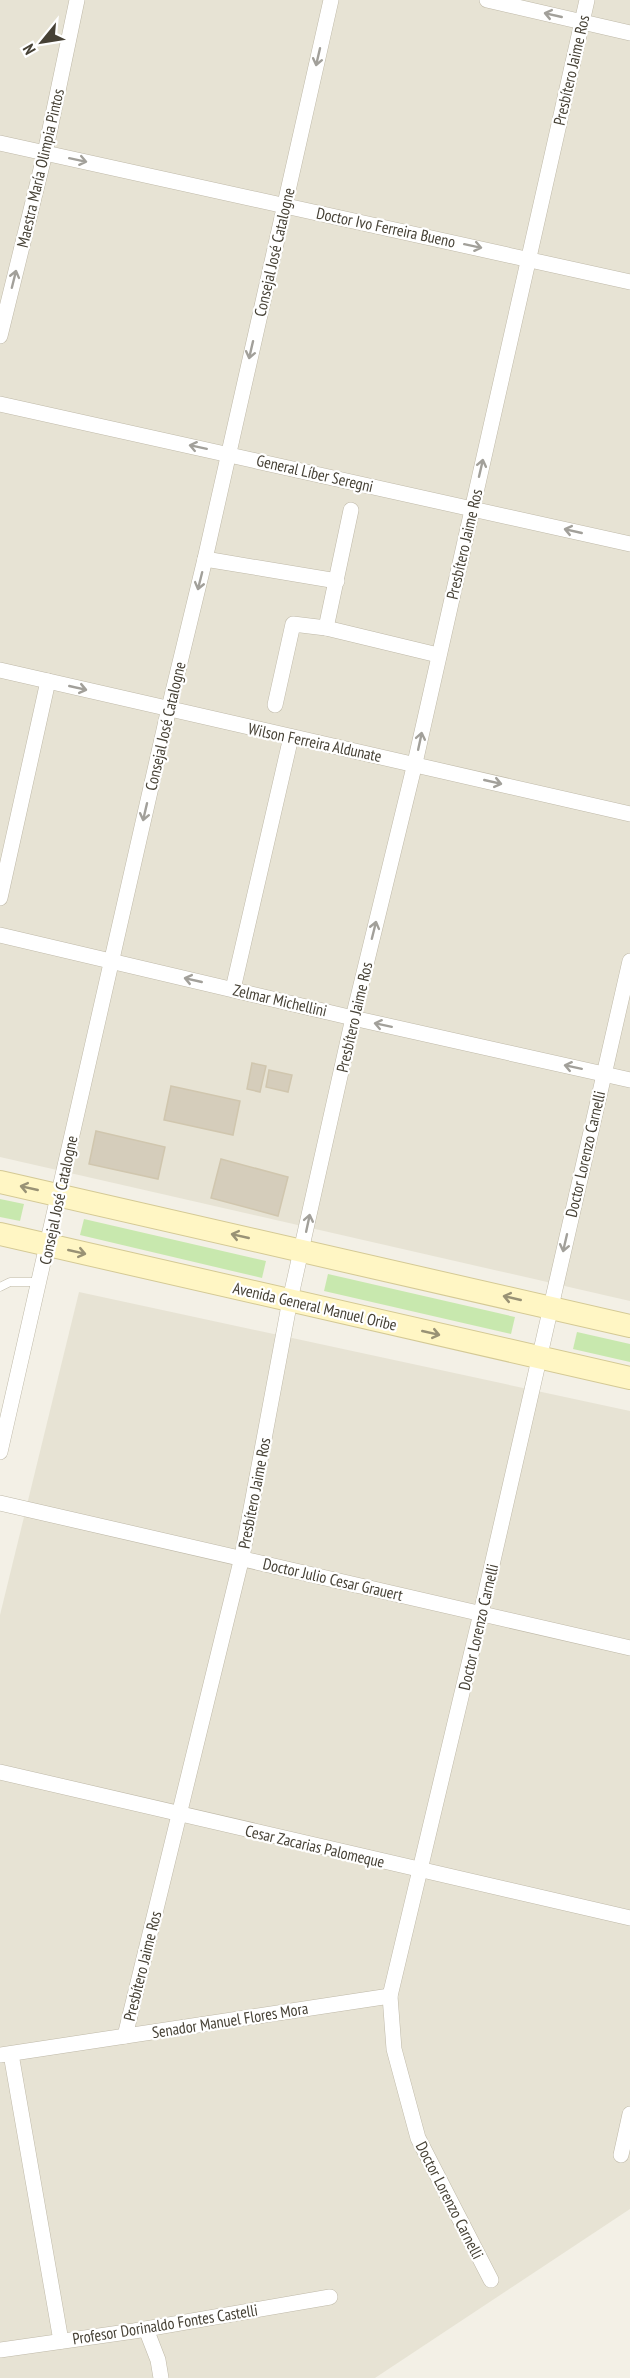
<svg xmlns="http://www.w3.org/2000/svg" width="630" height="2378" font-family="'PT Sans Narrow',sans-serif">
  <rect width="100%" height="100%" fill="#f3f0e6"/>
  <!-- residential -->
  <g fill="#e7e3d4">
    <path d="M 0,0 L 630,0 L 630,1301 L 0,1157 Z"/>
    <path d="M 79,1292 L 630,1411 L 630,2209 L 375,2378 L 0,2378 L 0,1615 Z"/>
  </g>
  <!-- green -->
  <g fill="#c8e8ae">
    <path d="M 0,1199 L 24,1204 L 20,1221 L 0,1217 Z"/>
    <path d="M 84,1219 L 266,1261 L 262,1278 L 80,1235 Z"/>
    <path d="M 328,1274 L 515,1317 L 511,1334 L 324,1291 Z"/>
    <path d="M 577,1332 L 630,1344 L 630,1362 L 573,1349 Z"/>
  </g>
  <!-- building -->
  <g fill="#d5cdbb" stroke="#d0c6ae" stroke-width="1.5">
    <path d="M 252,1063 L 266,1066 L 260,1092 L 247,1089 Z"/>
    <path d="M 269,1070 L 292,1075 L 288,1092 L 266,1087 Z"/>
    <path d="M 171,1086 L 240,1101 L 233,1135 L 164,1120 Z"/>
    <path d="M 96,1131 L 165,1147 L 158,1179 L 89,1164 Z"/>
    <path d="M 221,1159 L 288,1177 L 278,1216 L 211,1198 Z"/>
  </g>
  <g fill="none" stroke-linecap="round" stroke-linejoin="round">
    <defs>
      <path id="service" d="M 0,1287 L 10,1282 L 39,1282"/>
      <g id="minor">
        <path d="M 487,0 L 630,33"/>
        <path d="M 0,143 L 630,282"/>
        <path d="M 0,336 L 45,153 L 77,0"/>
        <path d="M 0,404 L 630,544"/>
        <path d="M 205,559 L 337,581"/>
        <path d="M 326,628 L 351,510"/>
        <path d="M 0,670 L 630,814"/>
        <path d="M 275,705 L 293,624 L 326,628 L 438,655"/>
        <path d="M 0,898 L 48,681"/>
        <path d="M 0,935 L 353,1018 L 630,1080"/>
        <path d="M 233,989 L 291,737"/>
        <path d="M 0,1452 L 169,708 L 205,559 L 331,0"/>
        <path d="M 0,1503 L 630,1648"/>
        <path d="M 0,1772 L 630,1918"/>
        <path d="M 125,2036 L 242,1557 L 290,1300 L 353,1018 L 415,763 L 587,0"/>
        <path d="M 11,2054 L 61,2341"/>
        <path d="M 0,2055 L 390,1996"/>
        <path d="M 621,2155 L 630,2114"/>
        <path d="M 491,2280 L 418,2138 L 394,2049 L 390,1996 L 481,1613 L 630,961"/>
        <path d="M 146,2329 L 158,2360 L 161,2378"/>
        <path d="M 0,2350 L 134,2331 L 330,2297"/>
      </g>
      <g id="secondary">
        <path d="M 0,1182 L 630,1326"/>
        <path d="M 0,1234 L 630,1378"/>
      </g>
    </defs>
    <!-- service casing -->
    <use href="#service" stroke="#bfb9a8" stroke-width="9"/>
    <!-- minor casing -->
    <use href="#minor" stroke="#bfb9a8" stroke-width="16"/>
    <!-- secondary casing -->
    <use href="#secondary" stroke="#d4c995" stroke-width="24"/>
    <!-- service -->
    <use href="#service" stroke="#fff" stroke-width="8"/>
    <!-- minor -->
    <use href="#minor" stroke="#fff" stroke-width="15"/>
    <!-- secondary -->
    <use href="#secondary" stroke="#fff6c4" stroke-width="22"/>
  </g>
  <!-- one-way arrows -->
  <defs><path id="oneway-shaft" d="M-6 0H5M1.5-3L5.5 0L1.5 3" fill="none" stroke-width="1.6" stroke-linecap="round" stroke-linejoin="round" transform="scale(1.5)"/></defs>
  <g stroke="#a2a09a">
    <use href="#oneway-shaft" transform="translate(553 15) rotate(-167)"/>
    <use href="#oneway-shaft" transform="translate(318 57) rotate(103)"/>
    <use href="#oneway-shaft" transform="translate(78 160) rotate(12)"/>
    <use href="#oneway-shaft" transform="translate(473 246) rotate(12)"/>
    <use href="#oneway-shaft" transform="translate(14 279) rotate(-76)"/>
    <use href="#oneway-shaft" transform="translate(251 350) rotate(103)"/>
    <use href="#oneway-shaft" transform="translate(198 447) rotate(-168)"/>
    <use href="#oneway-shaft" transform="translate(481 468) rotate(-77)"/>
    <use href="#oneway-shaft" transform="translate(573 531) rotate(-167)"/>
    <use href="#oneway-shaft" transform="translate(200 581) rotate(104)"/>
    <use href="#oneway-shaft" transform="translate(78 688) rotate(13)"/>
    <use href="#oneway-shaft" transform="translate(420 741) rotate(-78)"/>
    <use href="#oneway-shaft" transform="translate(493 782) rotate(13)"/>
    <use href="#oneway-shaft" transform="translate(145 812) rotate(103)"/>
    <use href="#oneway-shaft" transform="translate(374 930) rotate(-76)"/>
    <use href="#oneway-shaft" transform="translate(193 980) rotate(-167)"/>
    <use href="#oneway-shaft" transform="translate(383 1025) rotate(-168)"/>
    <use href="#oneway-shaft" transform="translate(573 1067) rotate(-168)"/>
    <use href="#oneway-shaft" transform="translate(308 1223) rotate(-78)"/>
    <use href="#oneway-shaft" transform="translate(565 1243) rotate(103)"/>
  </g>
  <g stroke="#999275">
    <use href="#oneway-shaft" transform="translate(29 1188) rotate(-167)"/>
    <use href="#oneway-shaft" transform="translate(240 1236) rotate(-167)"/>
    <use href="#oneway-shaft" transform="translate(77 1252) rotate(13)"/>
    <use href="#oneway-shaft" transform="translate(512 1298) rotate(-167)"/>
    <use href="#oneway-shaft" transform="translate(431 1333) rotate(13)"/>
  </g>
  <g text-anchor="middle" stroke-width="4.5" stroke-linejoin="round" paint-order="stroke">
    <!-- street labels -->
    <g font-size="16" fill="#464135" stroke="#fff">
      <text transform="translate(571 70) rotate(-77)" y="6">Presbítero Jaime Ros</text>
      <text transform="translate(40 168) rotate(-77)" y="6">Maestra María Olimpia Pintos</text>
      <text transform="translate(386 227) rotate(12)" y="6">Doctor Ivo Ferreira Bueno</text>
      <text transform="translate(274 252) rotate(-77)" y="6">Consejal José Catalogne</text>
      <text transform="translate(315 473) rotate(13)" y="6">General Líber Seregni</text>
      <text transform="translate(464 544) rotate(-77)" y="6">Presbítero Jaime Ros</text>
      <text transform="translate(165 726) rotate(-77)" y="6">Consejal José Catalogne</text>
      <text transform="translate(315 742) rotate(12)" y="6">Wilson Ferreira Aldunate</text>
      <text transform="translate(280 1000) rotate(13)" y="6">Zelmar Michellini</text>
      <text transform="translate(354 1017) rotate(-77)" y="6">Presbítero Jaime Ros</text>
      <text transform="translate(585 1154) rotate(-77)" y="6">Doctor Lorenzo Carnelli</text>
      <text transform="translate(58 1200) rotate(-78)" y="6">Consejal José Catalogne</text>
      <text transform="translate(315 1306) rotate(13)" y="6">Avenida General Manuel Oribe</text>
      <text transform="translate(254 1493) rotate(-79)" y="6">Presbítero Jaime Ros</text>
      <text transform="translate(333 1579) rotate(13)" y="6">Doctor Julio Cesar Grauert</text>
      <text transform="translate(478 1627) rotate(-77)" y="6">Doctor Lorenzo Carnelli</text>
      <text transform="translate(315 1846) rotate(13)" y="6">Cesar Zacarias Palomeque</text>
      <text transform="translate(142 1966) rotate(-76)" y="6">Presbítero Jaime Ros</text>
      <text transform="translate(230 2020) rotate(-9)" y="6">Senador Manuel Flores Mora</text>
      <text transform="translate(450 2200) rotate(63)" y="6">Doctor Lorenzo Carnelli</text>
      <text transform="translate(165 2324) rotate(-9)" y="6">Profesor Dorinaldo Fontes Castelli</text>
    </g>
  </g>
  <!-- north arrow -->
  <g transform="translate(42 42) rotate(240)" stroke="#ffffff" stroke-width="4.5" paint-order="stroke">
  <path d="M0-4.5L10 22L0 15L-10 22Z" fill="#464135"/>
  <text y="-9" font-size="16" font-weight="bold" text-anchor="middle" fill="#464135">N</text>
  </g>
</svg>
